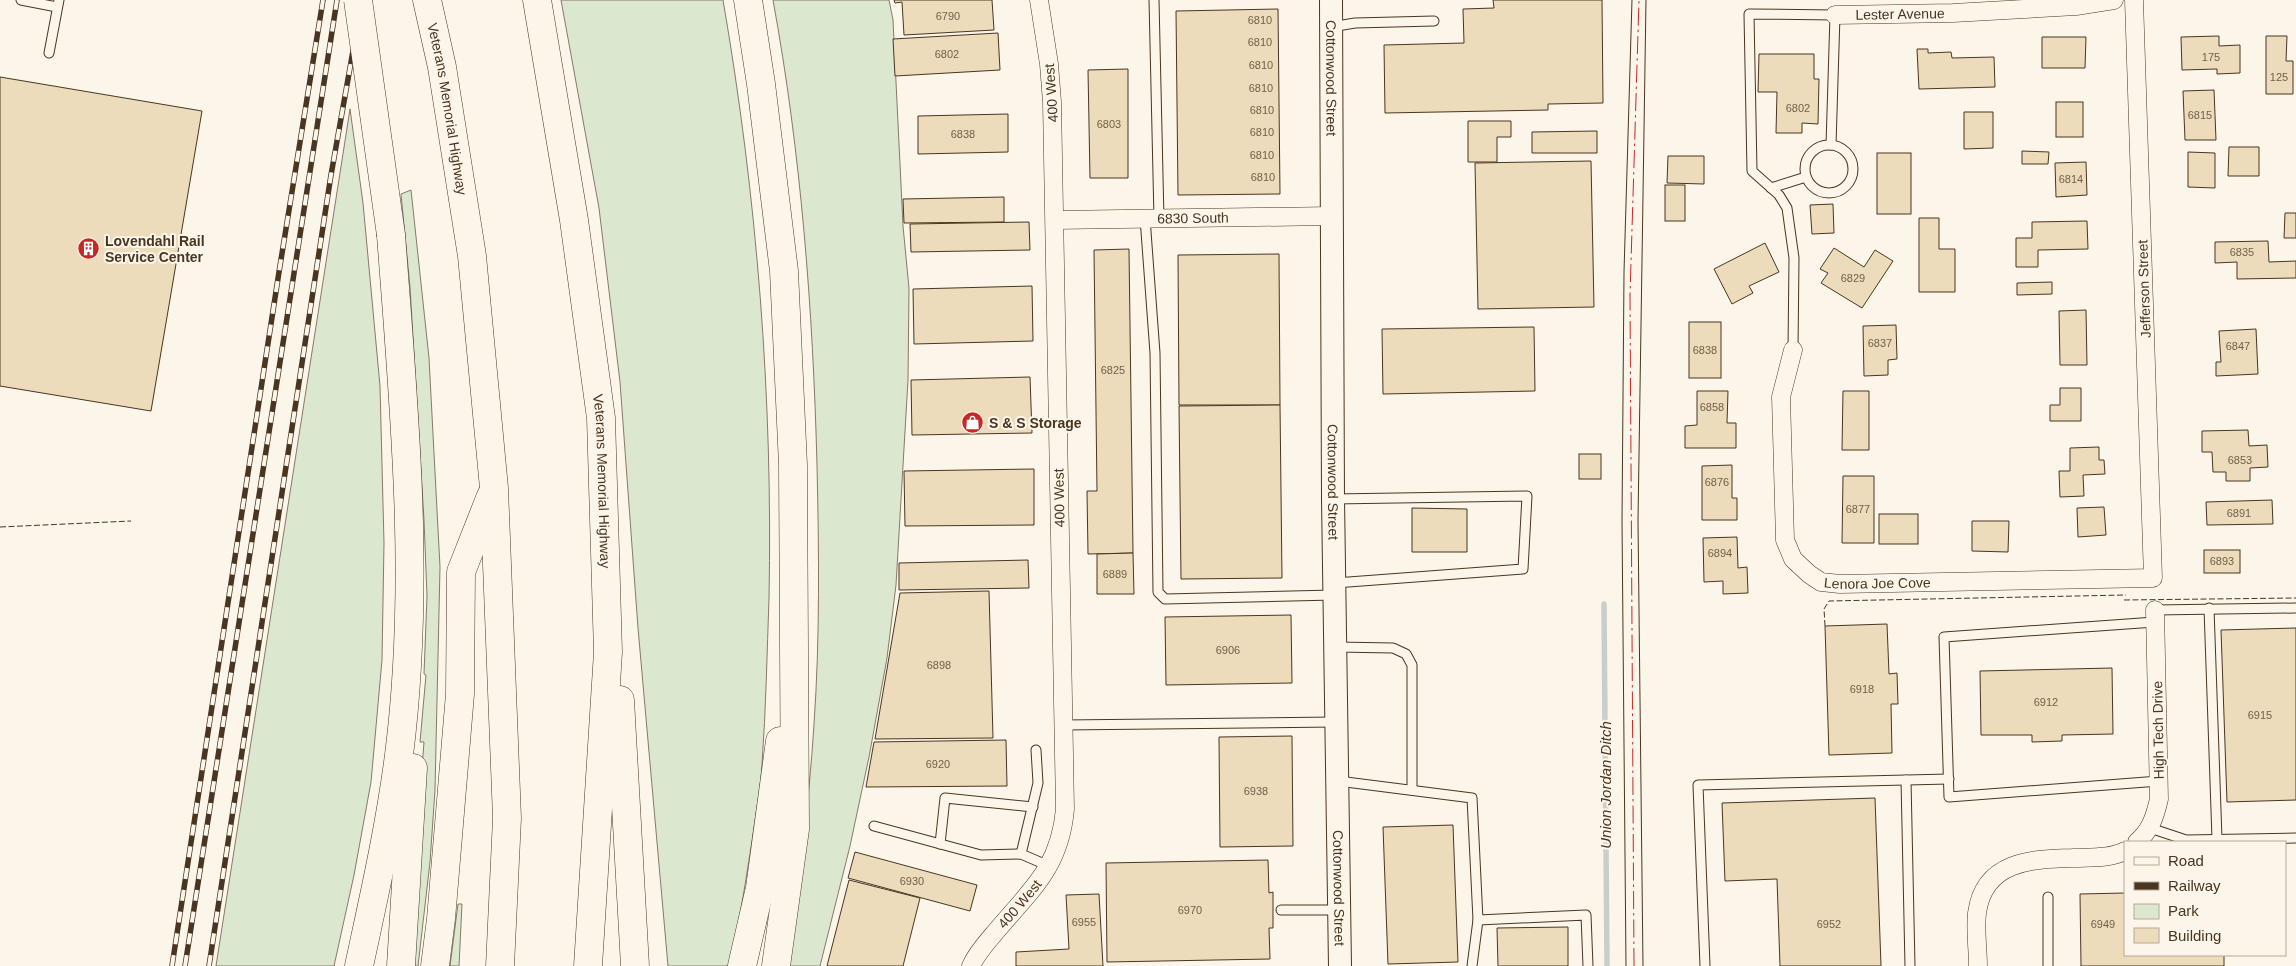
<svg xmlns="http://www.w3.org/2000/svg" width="2296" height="966" font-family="Helvetica,sans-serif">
  <rect width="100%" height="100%" fill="#fbf6e9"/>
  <!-- green -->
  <g fill="#dce7d0" stroke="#887966">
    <path d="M 561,0 L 723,0 C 757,197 773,398 769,598 C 767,653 766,709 762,764 C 761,785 757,806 754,827 C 747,874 740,920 729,966 L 668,966 L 638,628 L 620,382 L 599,208 Z"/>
    <path d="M 773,0 L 889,0 L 893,20 L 903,226 L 909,288 L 908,380 L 896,585 L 887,658 L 869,757 L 850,846 L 820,966 L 789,966 C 798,885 809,805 814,724 C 820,638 819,551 817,465 C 813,310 801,153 773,0 Z"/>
    <path d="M 350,109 L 363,203 L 380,386 L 384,543 L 382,660 L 371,782 L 354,875 L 334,966 L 216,966 Z"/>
    <path d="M 411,190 L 429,358 L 440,567 L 435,790 L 430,862 L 418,966 L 407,966 L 424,742 L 420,742 L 426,675 L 424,674 L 427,596 L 424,520 L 410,287 L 401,194 Z"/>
    <path d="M 458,904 L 462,904 L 459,966 L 450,966 Z"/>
  </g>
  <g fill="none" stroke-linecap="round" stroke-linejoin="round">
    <!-- stream -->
    <path stroke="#c9cecd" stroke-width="5.5" d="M 1604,604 L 1607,966"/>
  </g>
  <!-- building -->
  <g fill="#ecdcbc" stroke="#4a3520">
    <path d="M 894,0 L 992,0 L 994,30 L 904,35 L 902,2 L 895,3 Z"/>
    <path d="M 1493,0 L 1602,0 L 1603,103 L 1548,104 L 1548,110 L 1385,113 L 1384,45 L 1464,43 L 1463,9 L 1494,8 Z"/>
    <path d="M 1278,9 L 1280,194 L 1178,195 L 1176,11 Z"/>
    <path d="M 998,33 L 1000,70 L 895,76 L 893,39 Z"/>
    <path d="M 2219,36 L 2219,46 L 2240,45 L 2240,73 L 2217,74 L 2217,69 L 2182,70 L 2181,37 Z"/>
    <path d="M 2266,36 L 2287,36 L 2286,61 L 2293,61 L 2293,94 L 2266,94 Z"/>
    <path d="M 2042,37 L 2086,37 L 2085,68 L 2042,68 Z"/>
    <path d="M 1917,49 L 1928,49 L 1928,53 L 1951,52 L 1952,58 L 1994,57 L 1995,87 L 1919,89 Z"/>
    <path d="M 1759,54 L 1814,54 L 1814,79 L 1819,79 L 1818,124 L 1802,123 L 1802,133 L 1776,133 L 1777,92 L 1758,92 Z"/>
    <path d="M 1128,69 L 1128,178 L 1090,178 L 1088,70 Z"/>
    <path d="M 0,77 L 202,111 L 151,411 L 0,386 Z"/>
    <path d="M 2214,90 L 2216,140 L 2185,140 L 2183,91 Z"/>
    <rect x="2056" y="102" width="27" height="35"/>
    <path d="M 1964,112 L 1993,112 L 1993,148 L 1964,149 Z"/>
    <path d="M 1008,114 L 1008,152 L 918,154 L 918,116 Z"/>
    <path d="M 1468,121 L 1511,121 L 1511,137 L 1497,137 L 1497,162 L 1468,162 Z"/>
    <path d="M 1597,131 L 1597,153 L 1532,153 L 1532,132 Z"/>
    <path d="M 2229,147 L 2259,147 L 2259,176 L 2228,176 Z"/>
    <path d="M 2022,151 L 2049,152 L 2048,164 L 2022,164 Z"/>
    <path d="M 2188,152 L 2215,153 L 2215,188 L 2188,187 Z"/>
    <rect x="1877" y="153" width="34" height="61"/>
    <path d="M 1668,156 L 1704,156 L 1704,184 L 1667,183 Z"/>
    <path d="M 1591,161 L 1594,307 L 1478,309 L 1475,163 Z"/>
    <path d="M 2086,162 L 2087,195 L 2056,197 L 2055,163 Z"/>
    <rect x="1665" y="185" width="20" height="36"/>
    <path d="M 1004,197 L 1004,222 L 904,223 L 903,199 Z"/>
    <path d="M 1833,204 L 1834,233 L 1812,234 L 1810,205 Z"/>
    <path d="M 2285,213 L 2296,213 L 2296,238 L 2284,238 Z"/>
    <path d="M 1919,218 L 1939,218 L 1939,249 L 1955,249 L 1955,292 L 1919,292 Z"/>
    <path d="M 2087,221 L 2088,249 L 2038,250 L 2038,267 L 2016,267 L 2016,238 L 2032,238 L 2032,222 Z"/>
    <path d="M 1029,222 L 1030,250 L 911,252 L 910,224 Z"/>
    <path d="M 2268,241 L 2269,262 L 2296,261 L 2296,278 L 2237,279 L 2237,262 L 2215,263 L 2215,242 Z"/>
    <path d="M 1765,243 L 1779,272 L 1749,286 L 1753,293 L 1732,304 L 1714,269 Z"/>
    <path d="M 1834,248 L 1864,267 L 1875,250 L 1893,261 L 1862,308 L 1821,283 L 1828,273 L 1820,269 Z"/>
    <path d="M 1129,249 L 1133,553 L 1088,554 L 1087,491 L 1097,491 L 1094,250 Z"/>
    <path d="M 1279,254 L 1280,405 L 1179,405 L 1178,255 Z"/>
    <path d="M 2052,282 L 2052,294 L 2017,295 L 2017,283 Z"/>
    <path d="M 1032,286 L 1033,341 L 914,344 L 913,289 Z"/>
    <path d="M 2086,310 L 2087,365 L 2060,365 L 2059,311 Z"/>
    <rect x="1689" y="322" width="32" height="56"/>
    <path d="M 1896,325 L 1897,359 L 1888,360 L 1888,375 L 1864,376 L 1863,326 Z"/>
    <path d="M 1534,327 L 1535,391 L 1383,394 L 1382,329 Z"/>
    <path d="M 2256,329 L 2258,374 L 2216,376 L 2216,362 L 2221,362 L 2219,331 Z"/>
    <path d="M 1030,377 L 1032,433 L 912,435 L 911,380 Z"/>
    <path d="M 2060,388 L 2081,388 L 2081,421 L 2050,421 L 2050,405 L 2060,405 Z"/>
    <path d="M 1697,391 L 1728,391 L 1727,423 L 1736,423 L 1736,448 L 1685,448 L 1685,426 L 1697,425 Z"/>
    <path d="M 1843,391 L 1869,391 L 1869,450 L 1842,450 Z"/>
    <path d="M 1280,405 L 1282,578 L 1181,579 L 1179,406 Z"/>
    <path d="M 2248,430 L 2249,446 L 2267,445 L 2268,467 L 2250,468 L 2250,481 L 2226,481 L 2226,472 L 2213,472 L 2212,452 L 2202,452 L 2202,431 Z"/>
    <path d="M 2099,447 L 2099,460 L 2104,460 L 2105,474 L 2083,475 L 2084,496 L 2060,497 L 2059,471 L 2070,471 L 2070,448 Z"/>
    <rect x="1579" y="454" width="22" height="25"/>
    <path d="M 1732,465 L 1732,498 L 1737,498 L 1737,520 L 1702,520 L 1702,466 Z"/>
    <path d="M 1034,469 L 1034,525 L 905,526 L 904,471 Z"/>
    <path d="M 1843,476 L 1874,476 L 1874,543 L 1842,543 Z"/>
    <path d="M 2272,500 L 2273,524 L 2207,525 L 2206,502 Z"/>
    <path d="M 2104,507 L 2106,535 L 2078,537 L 2077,508 Z"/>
    <path d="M 1412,508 L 1467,509 L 1467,552 L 1412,552 Z"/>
    <rect x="1879" y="514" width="39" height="30"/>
    <path d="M 1972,521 L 2009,521 L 2008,552 L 1972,551 Z"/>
    <path d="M 1737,537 L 1738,568 L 1747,567 L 1748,593 L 1723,594 L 1723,581 L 1704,582 L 1703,538 Z"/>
    <rect x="2204" y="550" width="36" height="23"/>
    <path d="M 1133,553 L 1134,594 L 1097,594 L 1097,554 Z"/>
    <path d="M 1028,560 L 1029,588 L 899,590 L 899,563 Z"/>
    <path d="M 989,591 L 993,738 L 875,739 L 900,593 Z"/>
    <path d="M 1291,615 L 1292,683 L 1166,685 L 1165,617 Z"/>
    <path d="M 1887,624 L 1889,674 L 1897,673 L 1898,704 L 1891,704 L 1892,753 L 1829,755 L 1825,626 Z"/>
    <path d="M 2296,628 L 2296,800 L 2227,802 L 2221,630 Z"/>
    <path d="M 2112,668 L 2113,734 L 2062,735 L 2062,741 L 2032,742 L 2032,735 L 1981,735 L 1980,671 Z"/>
    <path d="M 1292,736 L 1293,846 L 1220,847 L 1219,737 Z"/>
    <path d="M 1006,740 L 1007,786 L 866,787 L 874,742 Z"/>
    <path d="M 1875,798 L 1881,966 L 1780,966 L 1777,879 L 1725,881 L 1722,803 Z"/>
    <path d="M 1453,825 L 1458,962 L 1388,964 L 1383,827 Z"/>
    <path d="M 855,852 L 977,885 L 970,911 L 848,878 Z"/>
    <path d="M 1268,860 L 1269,893 L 1273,892 L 1273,928 L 1269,928 L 1270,959 L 1107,962 L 1106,863 Z"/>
    <path d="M 849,880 L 920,898 L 903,966 L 827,966 Z"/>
    <path d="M 2125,893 L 2125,955 L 2224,955 L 2224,966 L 2081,966 L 2080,894 Z"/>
    <path d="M 1099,894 L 1103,966 L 1016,966 L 1016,952 L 1069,949 L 1066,895 Z"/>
    <path d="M 1568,927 L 1568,966 L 1498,966 L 1497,928 Z"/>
  </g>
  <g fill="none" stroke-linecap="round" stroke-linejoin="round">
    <defs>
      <g id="service">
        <path d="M 21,0 L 57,7"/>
        <path d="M 1154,0 L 1159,219"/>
        <path d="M 1331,27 L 1355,23 L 1434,21"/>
        <path d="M 49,53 L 59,0"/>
        <circle cx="1829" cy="169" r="24"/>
        <path d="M 1771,188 L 1806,177"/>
        <path d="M 1145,218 L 1155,353 L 1158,592 L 1165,599 L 1334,595"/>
        <path d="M 1793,350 L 1794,258 L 1787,208 L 1779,195 L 1752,171 L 1749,14 L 1835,15 L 1831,145"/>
        <path d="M 1333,499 L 1527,496 L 1523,569 L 1335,583"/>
        <path d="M 2209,608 L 2217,839"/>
        <path d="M 2155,610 L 2296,608"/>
        <path d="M 2155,622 L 1944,637 L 1949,797 L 2159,781"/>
        <path d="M 1336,647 L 1393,648 L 1406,654 L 1412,665 L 1412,790"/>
        <path d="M 1063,725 L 1335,722"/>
        <path d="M 1036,750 L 1038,783 L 1021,854 L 1049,866"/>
        <path d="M 1906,780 L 1910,966"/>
        <path d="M 1338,781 L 1472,798 L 1478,920 L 1586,915 L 1588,966"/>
        <path d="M 874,826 L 981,855 L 1021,854"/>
        <path d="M 2150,828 L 2186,840 L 2296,838"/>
        <path d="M 940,844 L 945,798 L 1033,807"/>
        <path d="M 2048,897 L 2048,966"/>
        <path d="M 1281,910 L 1339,910"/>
        <path d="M 1472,966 L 1478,920"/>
        <path d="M 1705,966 L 1698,785 L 1949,779"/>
      </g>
      <g id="minor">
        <path id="s1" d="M 1835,15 L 1953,13 L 2076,6 L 2114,0"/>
        <path id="s2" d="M 1055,220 L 1331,216"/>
        <path id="s3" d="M 1793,350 L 1781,397 L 1785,540 L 1793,559 L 1809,574 L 1821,582 L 1840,584 L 2153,578 L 2134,0"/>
        <path d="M 2137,842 C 2151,830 2155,816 2159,799 L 2155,610"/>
        <path id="s4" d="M 971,966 C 977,952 988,941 998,929 C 1033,888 1060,866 1065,809 L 1052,102 L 1049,64 L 1039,0"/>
        <path d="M 1978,966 C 1978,949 1975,930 1977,913 C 1984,861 2031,859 2072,858 C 2090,857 2109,859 2125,851"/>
      </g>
      <g id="tertiary">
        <path id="s5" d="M 1331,0 L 1333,499 L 1340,966"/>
      </g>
      <g id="motorway">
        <path id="s6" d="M 427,0 L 442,67 L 472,256 L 494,488 L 507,818 L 500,966"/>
        <path id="s7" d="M 537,0 L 574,220 L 601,418 L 608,652 L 588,966"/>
        <path d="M 748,0 L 761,84 L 784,271 L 793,465 L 795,829 L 776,966"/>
        <path d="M 620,700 L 635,966"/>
        <path d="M 359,966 C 374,896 390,826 399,755 C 421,582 404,408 391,235"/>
        <path d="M 401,966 L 413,768"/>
        <path d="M 435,966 L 441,919 L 460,694 L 461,572 L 491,496"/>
        <path d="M 742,966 L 760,888 L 780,741"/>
      </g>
    </defs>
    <!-- service casing -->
    <use href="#service" stroke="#4a3520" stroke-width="11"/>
    <!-- minor casing -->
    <use href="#minor" stroke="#4a3520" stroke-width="19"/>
    <!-- tertiary casing -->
    <use href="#tertiary" stroke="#4a3520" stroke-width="24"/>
    <!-- motorway casing -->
    <use href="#motorway" stroke="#4a3520" stroke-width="29"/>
    <!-- service -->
    <use href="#service" stroke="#fbf6e9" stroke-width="9"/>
    <!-- minor -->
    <use href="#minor" stroke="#fbf6e9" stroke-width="18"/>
    <!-- tertiary -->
    <use href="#tertiary" stroke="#fbf6e9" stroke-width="22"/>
    <!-- motorway -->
    <use href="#motorway" stroke="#fbf6e9" stroke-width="28"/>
    <!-- tram -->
    <g stroke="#4a3520" stroke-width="1">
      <path d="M 1626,966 L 1622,521 L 1624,272 L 1632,0"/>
      <path d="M 1643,966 L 1638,521 L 1646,0"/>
    </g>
    <defs>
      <g id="rail">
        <path d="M 172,966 L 279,272 L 323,0"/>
        <path d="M 185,966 L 337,0"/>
        <path d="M 209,966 L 331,175 L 362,0"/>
      </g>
    </defs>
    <!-- rail casing -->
    <use href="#rail" stroke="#4a3520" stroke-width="5.5"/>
    <!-- rail -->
    <use href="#rail" stroke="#fbf6e9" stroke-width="4" stroke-dasharray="11" stroke-linecap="butt"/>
    <defs>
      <path id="motorway-bridge" d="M 358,0 L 391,235"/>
    </defs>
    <!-- motorway-bridge casing -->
    <use href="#motorway-bridge" stroke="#4a3520" stroke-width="29" stroke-linecap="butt"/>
    <!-- motorway-bridge -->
    <use href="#motorway-bridge" stroke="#fbf6e9" stroke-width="28"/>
    <!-- fence -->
    <g stroke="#4a3520" stroke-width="1" stroke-dasharray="6 2.5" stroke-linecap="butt">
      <path d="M 0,527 L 131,521"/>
      <path d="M 2124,600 L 2296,598"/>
      <path d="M 1825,626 L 1824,609 L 1829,601 L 2126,595"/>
    </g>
    <!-- power -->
    <path stroke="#c62828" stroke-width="1" stroke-dasharray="18 4 2.5 4" stroke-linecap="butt" d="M 1634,966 L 1630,295 L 1639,0"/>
  </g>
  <!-- icons -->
  <defs>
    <symbol id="building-disc" viewBox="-11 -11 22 22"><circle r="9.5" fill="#c62828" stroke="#fbf6e9"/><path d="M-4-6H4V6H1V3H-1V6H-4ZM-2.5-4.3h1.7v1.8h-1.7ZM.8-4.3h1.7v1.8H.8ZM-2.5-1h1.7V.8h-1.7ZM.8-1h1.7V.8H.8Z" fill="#fff"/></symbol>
    <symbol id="shop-disc" viewBox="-11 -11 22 22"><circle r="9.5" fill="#c62828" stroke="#fbf6e9"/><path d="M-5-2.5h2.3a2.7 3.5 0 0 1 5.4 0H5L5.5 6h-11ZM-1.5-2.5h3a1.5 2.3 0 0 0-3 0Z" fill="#fff"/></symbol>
  </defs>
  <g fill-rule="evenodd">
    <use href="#building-disc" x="76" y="236" width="25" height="25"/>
    <use href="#shop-disc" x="960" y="410" width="25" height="25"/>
  </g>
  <g text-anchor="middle" stroke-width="4" stroke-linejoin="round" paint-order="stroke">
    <!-- number labels -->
    <g font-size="11" fill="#725f47">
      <text x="948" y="20">6790</text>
      <text x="1260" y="24">6810</text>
      <text x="1260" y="46">6810</text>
      <text x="947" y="58">6802</text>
      <text x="2211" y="61">175</text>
      <text x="1261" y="69">6810</text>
      <text x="2279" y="81">125</text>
      <text x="1261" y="92">6810</text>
      <text x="1798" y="112">6802</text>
      <text x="1262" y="114">6810</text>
      <text x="2200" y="119">6815</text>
      <text x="1109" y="128">6803</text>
      <text x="1262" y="136">6810</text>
      <text x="963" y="138">6838</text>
      <text x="1262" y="159">6810</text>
      <text x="1263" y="181">6810</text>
      <text x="2071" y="183">6814</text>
      <text x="2242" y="256">6835</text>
      <text x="1853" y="282">6829</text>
      <text x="1880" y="347">6837</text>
      <text x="2238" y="350">6847</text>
      <text x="1705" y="354">6838</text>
      <text x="1113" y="374">6825</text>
      <text x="1712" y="411">6858</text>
      <text x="2240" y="464">6853</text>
      <text x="1717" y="486">6876</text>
      <text x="1858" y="513">6877</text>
      <text x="2239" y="517">6891</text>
      <text x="1720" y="557">6894</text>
      <text x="2222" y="565">6893</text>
      <text x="1115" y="578">6889</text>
      <text x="1228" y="654">6906</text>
      <text x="939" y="669">6898</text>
      <text x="1862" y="693">6918</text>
      <text x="2046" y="706">6912</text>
      <text x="2260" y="719">6915</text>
      <text x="938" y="768">6920</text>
      <text x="1256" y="795">6938</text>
      <text x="912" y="885">6930</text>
      <text x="1190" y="914">6970</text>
      <text x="1084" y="926">6955</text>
      <text x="1829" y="928">6952</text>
      <text x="2103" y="928">6949</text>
    </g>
    <!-- street labels -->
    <g font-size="14" fill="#4a3520" stroke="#fbf6e9">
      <text dy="5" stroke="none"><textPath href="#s1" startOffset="65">Lester Avenue</textPath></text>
      <text dy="5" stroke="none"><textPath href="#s5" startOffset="78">Cottonwood Street</textPath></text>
      <text transform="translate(1051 93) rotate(-94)" y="5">400 West</text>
      <text dy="5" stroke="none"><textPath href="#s6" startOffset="111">Veterans Memorial Highway</textPath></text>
      <text dy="5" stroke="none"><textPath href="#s2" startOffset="138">6830 South</textPath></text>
      <text transform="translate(2144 289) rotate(-92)" y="5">Jefferson Street</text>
      <text dy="5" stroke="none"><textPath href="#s7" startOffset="486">Veterans Memorial Highway</textPath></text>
      <text dy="5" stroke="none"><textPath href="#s5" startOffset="482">Cottonwood Street</textPath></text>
      <text transform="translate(1059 498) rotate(-91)" y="5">400 West</text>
      <text dy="5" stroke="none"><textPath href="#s3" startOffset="305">Lenora Joe Cove</textPath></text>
      <text transform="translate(2158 730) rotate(-91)" y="5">High Tech Drive</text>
      <text dy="5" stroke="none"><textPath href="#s5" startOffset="888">Cottonwood Street</textPath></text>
      <text dy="5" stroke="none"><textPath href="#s4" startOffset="79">400 West</textPath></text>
    </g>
    <!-- poi labels -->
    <g font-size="14" font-weight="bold" fill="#4a3520" stroke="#fbf6e9" text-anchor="start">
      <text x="105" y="246">Lovendahl Rail<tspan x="105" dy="16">Service Center</tspan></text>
      <text x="989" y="428">S &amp; S Storage</text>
    </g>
    <!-- water labels -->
    <g font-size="15" font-style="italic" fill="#4a3520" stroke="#fbf6e9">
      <text transform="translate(1606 785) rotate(-90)" y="5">Union Jordan Ditch</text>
    </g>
  </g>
  <!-- legend -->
  <rect x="2124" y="841" width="162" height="115" fill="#fbf6e9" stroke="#b4a999"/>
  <rect x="2134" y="857" width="25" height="8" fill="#fbf6e9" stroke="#b4a999"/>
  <text x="2168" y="866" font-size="15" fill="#4a3520">Road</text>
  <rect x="2134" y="882" width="25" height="8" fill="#4a3520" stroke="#b4a999"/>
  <text x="2168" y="891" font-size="15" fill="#4a3520">Railway</text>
  <rect x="2134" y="904" width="25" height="15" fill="#dce7d0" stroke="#b4a999"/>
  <text x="2168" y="916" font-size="15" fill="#4a3520">Park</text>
  <rect x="2134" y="928" width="25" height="15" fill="#ecdcbc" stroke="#b4a999"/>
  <text x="2168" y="941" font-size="15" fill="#4a3520">Building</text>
</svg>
